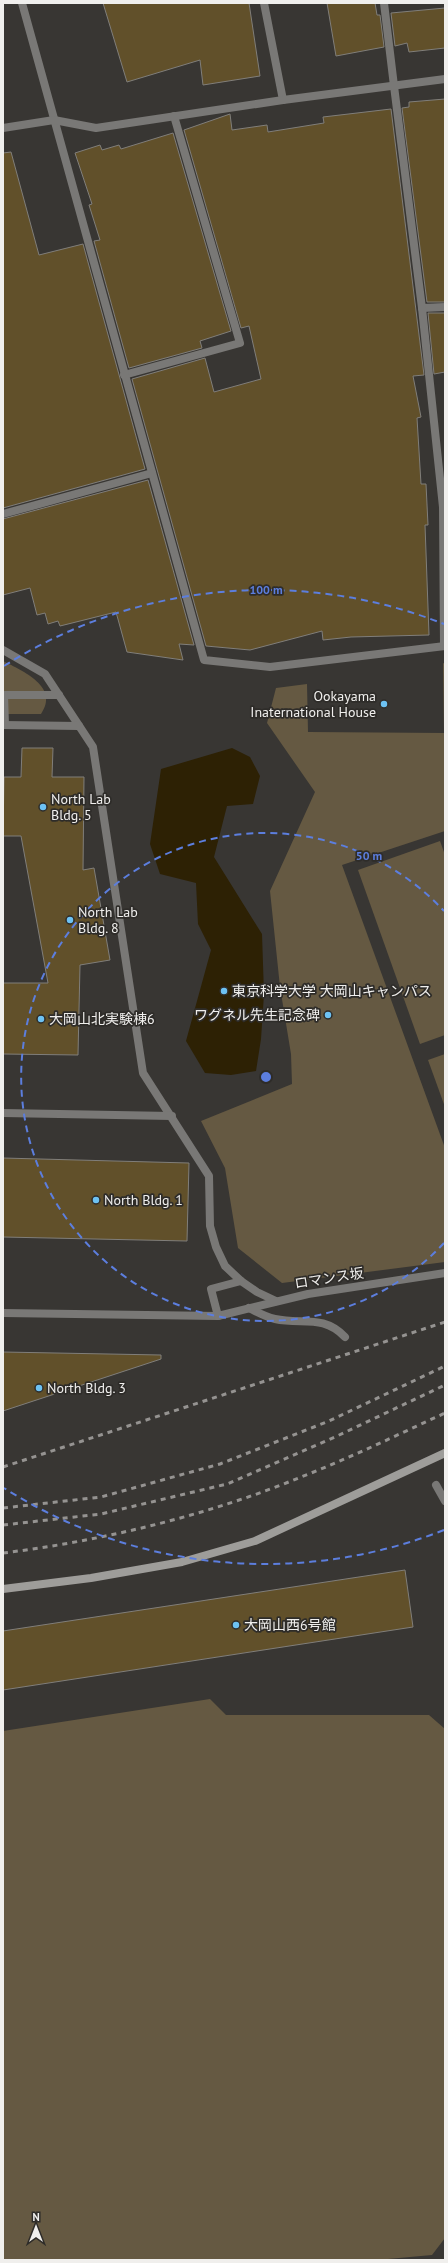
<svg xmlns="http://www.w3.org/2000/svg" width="448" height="2263" font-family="'PT Sans','Noto Sans JP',sans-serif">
  <rect width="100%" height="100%" fill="#383633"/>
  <!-- green -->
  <g fill="#655942">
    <path d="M 3,661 C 23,671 60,687 41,714 L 3,714 Z"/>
    <path d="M 443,663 L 445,664 L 445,831 L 342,865 L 445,1148 L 445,1262 L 282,1283 L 238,1248 L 225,1168 L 201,1121 L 292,1084 L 291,1054 L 280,987 L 270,891 L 315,792 L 267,723 L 276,688 L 307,684 L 308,732 L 444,733 Z"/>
    <path d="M 440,841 L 445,855 L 445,1035 L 420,1044 L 358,870 Z"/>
    <path d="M 445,1054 L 445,1107 L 428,1060 Z"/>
    <path d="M 210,1699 L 226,1715 L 429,1715 L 445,1729 L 445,2238 L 432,2255 L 377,2260 L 3,2260 L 3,1731 Z"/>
  </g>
  <!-- water -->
  <path fill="#2d2104" d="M 232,748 L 250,757 L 260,776 L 253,804 L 227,806 L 214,857 L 262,934 L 264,994 L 261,1039 L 256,1071 L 231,1075 L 205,1073 L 186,1041 L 211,950 L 198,924 L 196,883 L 160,874 L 150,844 L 161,769 Z"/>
  <!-- building -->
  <g fill="#61502a" stroke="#807e7a">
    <path d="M 103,3 L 249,3 L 260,76 L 203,85 L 200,60 L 127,82 Z"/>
    <path d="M 327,3 L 375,3 L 377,15 L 380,15 L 384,47 L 336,56 Z"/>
    <path d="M 445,8 L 445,48 L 409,52 L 407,43 L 395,46 L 391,13 Z"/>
    <path d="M 445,99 L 445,302 L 427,302 L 402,108 L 409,107 L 409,102 Z"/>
    <path d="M 391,109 L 424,375 L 413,376 L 421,417 L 417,418 L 421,484 L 426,484 L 428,525 L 425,525 L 429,635 L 351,637 L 323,640 L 322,631 L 250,650 L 206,646 L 132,379 L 205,358 L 214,392 L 261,379 L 249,326 L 241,328 L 184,130 L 230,114 L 232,130 L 267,125 L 268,132 L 324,123 L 323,117 Z"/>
    <path d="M 173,133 L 231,331 L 200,341 L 202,348 L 129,368 L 94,241 L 100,240 L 89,205 L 92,204 L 75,153 L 100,145 L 102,150 L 119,145 L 121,149 Z"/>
    <path d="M 11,152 L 39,255 L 83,244 L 145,469 L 3,508 L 3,153 Z"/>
    <path d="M 428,313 L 445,313 L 445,372 L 434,374 Z"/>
    <path d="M 148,480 L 194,645 L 179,644 L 183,660 L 127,652 L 116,612 L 60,626 L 58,621 L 48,624 L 45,613 L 37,615 L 30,588 L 3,595 L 3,519 Z"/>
    <path d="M 22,748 L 53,748 L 52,777 L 84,777 L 83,870 L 94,868 L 110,960 L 80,965 L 78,1055 L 3,1054 L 3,983 L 48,983 L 21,836 L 3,836 L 4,777 L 21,777 Z"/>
    <path d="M 3,1158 L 189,1163 L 187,1241 L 3,1237 Z"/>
    <path d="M 3,1352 L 161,1355 L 161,1359 L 3,1411 Z"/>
    <path d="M 405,1570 L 413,1627 L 3,1690 L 3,1631 Z"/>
  </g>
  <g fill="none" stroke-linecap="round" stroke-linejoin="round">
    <!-- lane -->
    <g stroke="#797876" stroke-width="8">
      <path d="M 264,3 L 283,100"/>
      <path d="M 384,3 L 394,86"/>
      <path d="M 422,308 L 445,307"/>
      <path d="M 124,375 L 240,343 L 174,116"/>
      <path d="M 3,650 L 45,674 L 93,747 L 143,1073 L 209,1176 L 210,1226 L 216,1247 L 225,1266 L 241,1281 L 257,1292 L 276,1301"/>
      <path d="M 3,695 L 59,695"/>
      <path d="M 4,695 L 5,725"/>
      <path d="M 3,725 L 79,726"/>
      <path d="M 3,1113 L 172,1116"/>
      <path d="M 249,1308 C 257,1312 266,1317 275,1319 C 302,1325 323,1314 345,1337"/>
      <path d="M 3,1313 L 218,1316 L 308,1294 L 445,1273"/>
      <path d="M 218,1316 L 211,1289 L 241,1281"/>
      <path d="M 436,1485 L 445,1501"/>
    </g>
    <!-- street -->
    <g stroke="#797876" stroke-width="8">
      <path d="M 22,3 L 204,660 L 270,667 L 445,646"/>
      <path d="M 394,86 L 422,308 L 443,507 L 444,645"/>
      <path d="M 3,128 L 54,120 L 96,128 L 283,100 L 445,79"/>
      <path d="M 3,514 L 152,473"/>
    </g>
    <!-- secondary -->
    <path stroke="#9e9d9a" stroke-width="8" d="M 3,1589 L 91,1578 L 182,1562 L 255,1541 L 445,1453"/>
    <!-- rail -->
    <g stroke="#959391" stroke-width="3" stroke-dasharray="5 5" stroke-linecap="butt">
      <path d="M 3,1467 L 445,1322"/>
      <path d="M 3,1508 L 101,1497 L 220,1464 L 329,1421 L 445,1366"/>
      <path d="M 3,1525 L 101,1514 L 227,1484 L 335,1437 L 445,1385"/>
      <path d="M 3,1553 C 102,1541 209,1515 301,1477 C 350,1458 397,1435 445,1413"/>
    </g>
  </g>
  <!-- distance rings -->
  <g fill="none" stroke="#5c7ede" stroke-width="2" stroke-dasharray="7 5">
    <path d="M444 1243A244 244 0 1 1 444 911"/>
    <path d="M444 1530A487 487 0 0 1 4 1488M4 666A487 487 0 0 1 444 624"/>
  </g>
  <!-- markers -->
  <g fill="#6dc2f3" stroke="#2e2c29" stroke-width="1.5">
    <circle cx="384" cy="704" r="4"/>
    <circle cx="43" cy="807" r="4"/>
    <circle cx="70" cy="920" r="4"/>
    <circle cx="224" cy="991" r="4"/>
    <circle cx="328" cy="1015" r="4"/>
    <circle cx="41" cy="1019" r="4"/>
    <circle cx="96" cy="1200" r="4"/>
    <circle cx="39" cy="1388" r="4"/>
    <circle cx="236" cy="1625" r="4"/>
  </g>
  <g text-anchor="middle" stroke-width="3.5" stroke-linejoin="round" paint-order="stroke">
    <!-- poi labels -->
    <g font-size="14" fill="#f0efed" stroke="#2e2c29" text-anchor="start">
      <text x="376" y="701" text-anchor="end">Ookayama<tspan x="376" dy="16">Inaternational House</tspan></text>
      <text x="51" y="804">North Lab<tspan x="51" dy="16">Bldg. 5</tspan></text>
      <text x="78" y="917">North Lab<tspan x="78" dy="16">Bldg. 8</tspan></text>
      <text x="232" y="996">東京科学大学 大岡山キャンパス</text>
      <text x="320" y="1020" text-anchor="end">ワグネル先生記念碑</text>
      <text x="49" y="1024">大岡山北実験棟6</text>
      <text x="104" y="1205">North Bldg. 1</text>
      <text x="47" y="1393">North Bldg. 3</text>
      <text x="244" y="1630">大岡山西6号館</text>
    </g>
    <!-- street labels -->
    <g font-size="14" fill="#f0efed" stroke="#2e2c29">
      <text transform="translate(329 1278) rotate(-9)" y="5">ロマンス坂</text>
    </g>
  </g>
  <circle cx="266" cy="1077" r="6" fill="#5c7ede" stroke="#2e2c29" stroke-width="2"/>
  <g font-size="12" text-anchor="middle" font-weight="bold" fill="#5c7ede" stroke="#2e2c29" stroke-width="3.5" stroke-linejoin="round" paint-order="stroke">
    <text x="266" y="594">100 m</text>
    <text x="369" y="860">50 m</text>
  </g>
  <!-- border -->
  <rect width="448" height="2263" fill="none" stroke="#f0efed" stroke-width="8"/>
  <!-- north arrow -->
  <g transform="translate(36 2227)" stroke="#2e2c29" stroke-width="3" paint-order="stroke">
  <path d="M0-3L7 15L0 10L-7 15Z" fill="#f0efed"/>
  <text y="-6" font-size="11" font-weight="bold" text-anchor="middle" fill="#f0efed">N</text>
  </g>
</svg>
